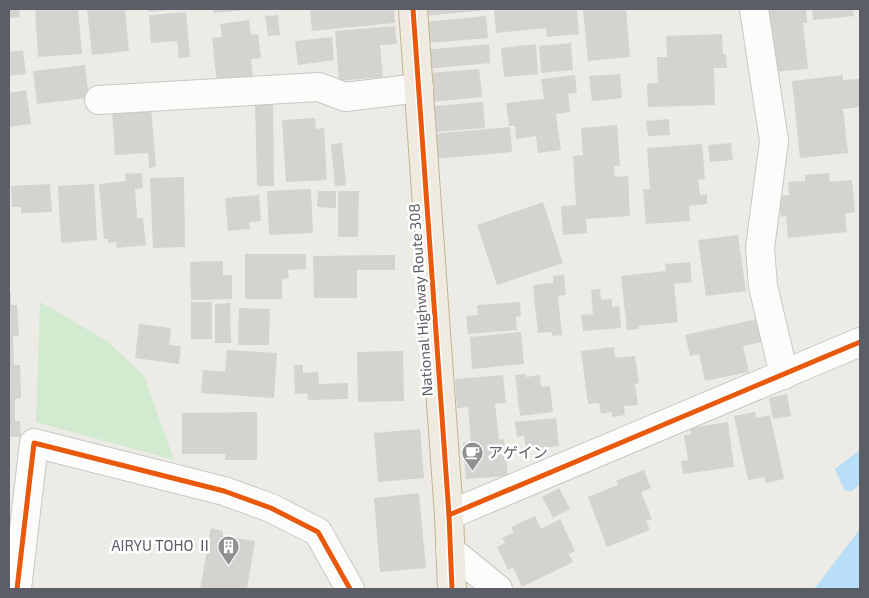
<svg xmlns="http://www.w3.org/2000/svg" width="869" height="598" font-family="'Exo 2','Noto Sans JP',sans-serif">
  <rect width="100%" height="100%" fill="#ecebe6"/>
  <!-- green -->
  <path fill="#d2eacf" d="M 40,302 L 107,341 L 144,376 L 174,460 L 36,422 Z"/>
  <!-- water -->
  <g fill="#b9def8">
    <path d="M 860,450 L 860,484 L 852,491 L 845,491 L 835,469 Z"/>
    <path d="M 860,529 L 860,589 L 814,589 Z"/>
  </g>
  <!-- building -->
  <g fill="#d4d3d0">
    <path d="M 9,9 L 19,9 L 20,17 L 9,18 Z"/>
    <path d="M 35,9 L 78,9 L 82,54 L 38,57 Z"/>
    <path d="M 87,9 L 125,9 L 129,51 L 92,55 Z"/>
    <path d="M 148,9 L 168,9 L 168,10 L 148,12 Z"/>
    <path d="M 214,9 L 244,9 L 244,10 L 214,13 Z"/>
    <path d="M 310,9 L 394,9 L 395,23 L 312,31 Z"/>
    <path d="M 423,9 L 487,9 L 487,10 L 424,16 Z"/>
    <path d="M 494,9 L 577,9 L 579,34 L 547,37 L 546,28 L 496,33 Z"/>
    <path d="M 583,9 L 626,9 L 630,57 L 588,61 Z"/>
    <path d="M 767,9 L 806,9 L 807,23 L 803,23 L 808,69 L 773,72 Z"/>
    <path d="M 812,9 L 853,9 L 854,16 L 813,20 Z"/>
    <path d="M 186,12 L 190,57 L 179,58 L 177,41 L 151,43 L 149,15 Z"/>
    <path d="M 278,15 L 280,35 L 268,36 L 265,16 Z"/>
    <path d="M 486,16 L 488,38 L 427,43 L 425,22 Z"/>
    <path d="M 249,20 L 251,35 L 258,34 L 261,58 L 251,59 L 253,79 L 217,82 L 212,38 L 222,37 L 220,24 Z"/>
    <path d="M 395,26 L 397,44 L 380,45 L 383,77 L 339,81 L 335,31 Z"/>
    <path d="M 722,34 L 723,54 L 726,54 L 727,68 L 714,68 L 715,105 L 648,107 L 647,84 L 658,83 L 657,57 L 667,57 L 666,36 Z"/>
    <path d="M 332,37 L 334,60 L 298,65 L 295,41 Z"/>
    <path d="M 571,43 L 573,70 L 541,73 L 539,46 Z"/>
    <path d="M 489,44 L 490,63 L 426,69 L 424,50 Z"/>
    <path d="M 536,44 L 538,74 L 504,77 L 501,48 Z"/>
    <path d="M 23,50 L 26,74 L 9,76 L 9,52 Z"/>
    <path d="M 85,65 L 89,98 L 37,104 L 33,71 Z"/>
    <path d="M 479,69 L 482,97 L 431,102 L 429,73 Z"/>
    <path d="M 620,74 L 622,98 L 592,101 L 589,76 Z"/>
    <path d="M 575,75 L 577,93 L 568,94 L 570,112 L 556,114 L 561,150 L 538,153 L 536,136 L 516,139 L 515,126 L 509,126 L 506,103 L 544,99 L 541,79 Z"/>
    <path d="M 843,75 L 843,80 L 860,79 L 860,107 L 843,109 L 848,153 L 800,158 L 792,81 Z"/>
    <path d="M 26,90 L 31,124 L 9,127 L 9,93 Z"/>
    <path d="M 255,100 L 273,100 L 274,186 L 257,186 Z"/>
    <path d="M 483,102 L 485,128 L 436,132 L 434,106 Z"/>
    <path d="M 151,107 L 156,167 L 149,168 L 148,153 L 115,155 L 112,110 Z"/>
    <path d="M 315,118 L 316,129 L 324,128 L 327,180 L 286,182 L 282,120 Z"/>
    <path d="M 669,119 L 670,135 L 648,136 L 646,121 Z"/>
    <path d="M 617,125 L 620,166 L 614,166 L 615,177 L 628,176 L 630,216 L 586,219 L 587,233 L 563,235 L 561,206 L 576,205 L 573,156 L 583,155 L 581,128 Z"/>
    <path d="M 510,127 L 512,152 L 433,159 L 431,134 Z"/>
    <path d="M 342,143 L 346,185 L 335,186 L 331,144 Z"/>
    <path d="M 731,143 L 733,160 L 710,162 L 708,145 Z"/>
    <path d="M 702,144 L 705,179 L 698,180 L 700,195 L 707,194 L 707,204 L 689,206 L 690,221 L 646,224 L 643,189 L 650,189 L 647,148 Z"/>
    <path d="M 142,173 L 143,188 L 135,189 L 137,218 L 143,218 L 146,245 L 117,248 L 116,242 L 108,243 L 108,239 L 104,239 L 99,184 L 126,181 L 125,174 Z"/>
    <path d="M 829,173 L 830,182 L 852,180 L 855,212 L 845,214 L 847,232 L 788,238 L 786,216 L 781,217 L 779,196 L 789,195 L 788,182 L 805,181 L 805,175 Z"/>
    <path d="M 184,177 L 185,247 L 153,248 L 150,178 Z"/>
    <path d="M 50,184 L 52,212 L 21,213 L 21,207 L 12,207 L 11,186 Z"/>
    <path d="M 94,184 L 97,240 L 61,243 L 58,186 Z"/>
    <path d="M 311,189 L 313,233 L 269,235 L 267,191 Z"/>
    <path d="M 318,191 L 336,191 L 336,208 L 317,207 Z"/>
    <path d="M 338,191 L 359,191 L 358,237 L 338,237 Z"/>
    <path d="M 259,195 L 261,221 L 249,222 L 250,229 L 228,231 L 225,198 Z"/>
    <path d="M 543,202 L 563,263 L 497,285 L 477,225 Z"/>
    <path d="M 738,235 L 746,291 L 706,296 L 698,240 Z"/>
    <path d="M 245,254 L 306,254 L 306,269 L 288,270 L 289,278 L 282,279 L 282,299 L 245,299 Z"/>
    <path d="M 395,255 L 395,270 L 357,270 L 357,298 L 314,298 L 313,256 Z"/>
    <path d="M 223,261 L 223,275 L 232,275 L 232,299 L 191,300 L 190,262 Z"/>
    <path d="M 690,262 L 692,282 L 674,284 L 678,322 L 639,326 L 639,329 L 627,330 L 621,276 L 666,271 L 665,264 Z"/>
    <path d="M 564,275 L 566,295 L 558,296 L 562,335 L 552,336 L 552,332 L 538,333 L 533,285 L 553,283 L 553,276 Z"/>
    <path d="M 600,289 L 601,300 L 612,299 L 612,307 L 619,306 L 621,328 L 583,331 L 581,315 L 593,314 L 591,290 Z"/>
    <path d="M 9,293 L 11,293 L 11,305 L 17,305 L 19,336 L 13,336 L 14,365 L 20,365 L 21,398 L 15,399 L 15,421 L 20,421 L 21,437 L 9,437 Z"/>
    <rect x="191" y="302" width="21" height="37"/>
    <path d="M 520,302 L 521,316 L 516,317 L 517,330 L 468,334 L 466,316 L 478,315 L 477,305 Z"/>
    <path d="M 230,303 L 231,343 L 215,343 L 215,304 Z"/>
    <path d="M 239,308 L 270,309 L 269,345 L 238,345 Z"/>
    <path d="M 757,319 L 763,342 L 743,346 L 749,372 L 705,381 L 699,354 L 690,356 L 685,335 Z"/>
    <path d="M 139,324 L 171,328 L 169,345 L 181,346 L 179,364 L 135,358 Z"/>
    <path d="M 521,332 L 524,364 L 472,369 L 470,337 Z"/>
    <path d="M 614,347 L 615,358 L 635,356 L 639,383 L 635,384 L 638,405 L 624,406 L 625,415 L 612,417 L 612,412 L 601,414 L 599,403 L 588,404 L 581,351 Z"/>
    <path d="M 227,350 L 277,353 L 274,398 L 201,393 L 203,370 L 225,372 Z"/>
    <path d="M 403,351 L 404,401 L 358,402 L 357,352 Z"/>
    <path d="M 294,365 L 303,365 L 303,373 L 318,372 L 319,384 L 348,383 L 348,399 L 308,400 L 307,393 L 295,394 Z"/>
    <path d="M 525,374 L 526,377 L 540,375 L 541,387 L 550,386 L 553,412 L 520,416 L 515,375 Z"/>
    <path d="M 503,375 L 506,403 L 495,404 L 499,440 L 504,439 L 508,476 L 466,479 L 463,443 L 471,442 L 468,407 L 457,408 L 455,379 Z"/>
    <path d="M 787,394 L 791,416 L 773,419 L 769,398 Z"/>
    <path d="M 257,412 L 257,460 L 225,460 L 225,454 L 182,454 L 182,413 Z"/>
    <path d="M 755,412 L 756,418 L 770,415 L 784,479 L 766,483 L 764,477 L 748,480 L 734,416 Z"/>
    <path d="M 556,418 L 559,446 L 526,449 L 524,436 L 517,437 L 515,422 Z"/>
    <path d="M 728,422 L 734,467 L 683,474 L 681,461 L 688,460 L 684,435 L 691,434 L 690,428 Z"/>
    <path d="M 420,429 L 424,478 L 378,482 L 374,433 Z"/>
    <path d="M 644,470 L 651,488 L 641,492 L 652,519 L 646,521 L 650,530 L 607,547 L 588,497 L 618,485 L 616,481 Z"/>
    <path d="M 559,488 L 570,509 L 553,518 L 542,497 Z"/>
    <path d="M 419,493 L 426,568 L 380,572 L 374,498 Z"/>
    <path d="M 535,516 L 541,529 L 560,519 L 575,551 L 569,554 L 573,562 L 522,587 L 513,567 L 508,570 L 497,547 L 505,543 L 502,538 L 514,532 L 511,527 Z"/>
    <path d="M 211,528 L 223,531 L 223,536 L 255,541 L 247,589 L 200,589 Z"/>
  </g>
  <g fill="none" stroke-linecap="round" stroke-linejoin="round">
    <defs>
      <g id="minor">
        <path d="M 754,9 L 774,141 L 760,248 L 763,286 L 784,375"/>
        <path d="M 99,100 L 319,87 L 345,97 L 419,88"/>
        <path d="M 449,515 L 860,342"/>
        <path d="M 450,550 L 498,589"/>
        <path d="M 17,589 L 34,443 L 224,491 L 271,508 L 318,532 L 350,589"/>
      </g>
      <path id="highway" d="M 413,9 L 449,515 L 452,589"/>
    </defs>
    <!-- minor casing -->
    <use href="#minor" stroke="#c8c8c7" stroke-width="30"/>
    <!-- highway casing -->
    <use href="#highway" stroke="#c4b593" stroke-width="30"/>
    <!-- minor -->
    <use href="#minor" stroke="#fcfcfb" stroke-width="28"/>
    <!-- highway -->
    <use href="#highway" stroke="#efebe0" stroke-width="28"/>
    <defs>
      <g id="cycleway">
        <path d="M 413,9 L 449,515 L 452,589"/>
        <path d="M 449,515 L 860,342"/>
        <path d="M 17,589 L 34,443 L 224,491 L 271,508 L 318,532 L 350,589"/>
      </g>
    </defs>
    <!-- cycleway casing -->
    <use href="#cycleway" stroke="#fff" stroke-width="8"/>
    <!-- cycleway -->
    <use href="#cycleway" stroke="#e8590c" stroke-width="5"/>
  </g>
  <!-- icons -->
  <defs>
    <symbol id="cafe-pin" viewBox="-11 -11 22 30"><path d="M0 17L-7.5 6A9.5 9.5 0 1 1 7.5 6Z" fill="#8e9092" stroke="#fff"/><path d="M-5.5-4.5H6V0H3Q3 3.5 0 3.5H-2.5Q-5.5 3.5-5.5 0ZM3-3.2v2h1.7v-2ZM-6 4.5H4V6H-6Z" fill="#fff"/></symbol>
    <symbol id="building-pin" viewBox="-11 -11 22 30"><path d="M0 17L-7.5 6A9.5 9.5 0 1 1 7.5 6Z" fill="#8e9092" stroke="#fff"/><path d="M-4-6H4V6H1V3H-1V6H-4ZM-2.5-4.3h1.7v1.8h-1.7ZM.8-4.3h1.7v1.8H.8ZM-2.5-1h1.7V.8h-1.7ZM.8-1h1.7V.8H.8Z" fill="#fff"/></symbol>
  </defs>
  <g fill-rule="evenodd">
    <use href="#cafe-pin" x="460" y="440" width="25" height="34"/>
    <use href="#building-pin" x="216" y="534" width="25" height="34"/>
  </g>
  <g text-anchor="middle" stroke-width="5" stroke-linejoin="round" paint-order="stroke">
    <!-- street labels -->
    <g font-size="15" fill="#5b5f65" stroke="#fff">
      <text transform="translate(421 300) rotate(-94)" y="5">National Highway Route 308</text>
    </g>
    <!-- poi labels -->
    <g font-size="15" fill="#5b5f65" stroke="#fff" text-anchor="start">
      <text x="488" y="458">アゲイン</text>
      <text x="212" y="551" text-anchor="end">AIRYU TOHO Ⅱ</text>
    </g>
  </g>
  <!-- border -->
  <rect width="869" height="598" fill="none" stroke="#5b5f65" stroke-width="20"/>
</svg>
